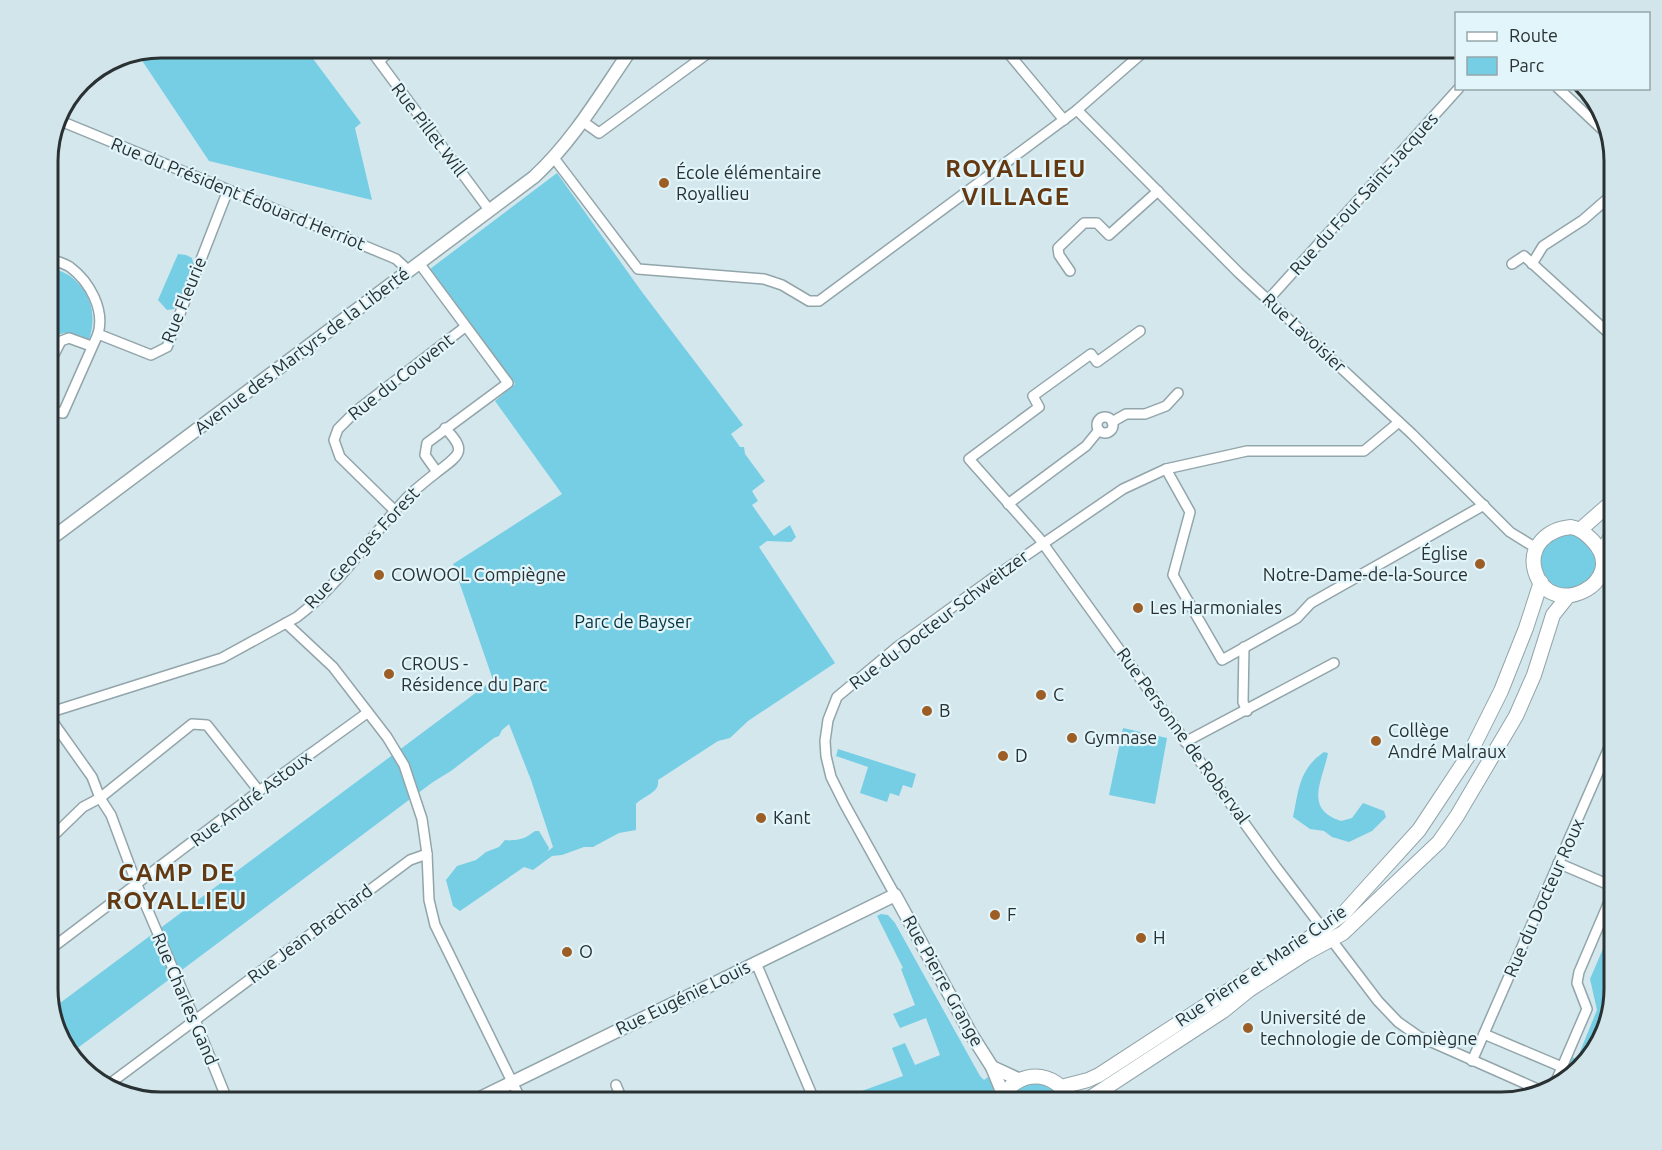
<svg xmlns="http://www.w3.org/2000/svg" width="1662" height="1150" font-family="Ubuntu,sans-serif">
  <rect width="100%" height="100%" fill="#d4e7ed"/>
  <!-- green -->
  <g fill="#76cee5">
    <path d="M 162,48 L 305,48 L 361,123 L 355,128 L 372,200 L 209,161 L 137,53 Z"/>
    <path d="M 557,173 L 642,292 L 743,425 L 731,434 L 740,447 L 744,447 L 745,454 L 765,481 L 752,491 L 758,501 L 752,505 L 774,536 L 790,525 L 796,537 L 791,542 L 767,541 L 759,547 L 835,663 L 748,721 L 730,738 L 718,741 L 658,780 C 660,793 644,795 636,804 L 636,830 L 619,833 L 593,847 L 584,847 L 562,855 L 552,856 L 533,870 L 524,867 L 460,911 L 453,906 L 446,880 L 457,866 L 476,860 L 486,852 L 499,847 L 505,840 C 518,841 525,839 535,831 L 539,831 L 549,848 L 548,851 L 553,847 L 531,780 L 509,724 L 502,730 L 499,736 L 494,738 L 451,771 L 433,782 L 71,1053 L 63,1045 L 52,1009 L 493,680 L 453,564 L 562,494 L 495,401 L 515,384 L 430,269 Z"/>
    <path d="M 178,254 L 186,255 L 192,258 L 194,266 L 178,304 L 174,309 L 167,310 L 158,300 Z"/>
    <path d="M 48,266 C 55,269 64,272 70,276 C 92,292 97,317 89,340 C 79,336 69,330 58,335 L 49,354 Z"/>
    <path d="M 1571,533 L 1580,535 L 1597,556 C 1597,561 1597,570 1595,575 C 1594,577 1590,579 1588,581 C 1558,611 1520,557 1553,538 C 1558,536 1565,535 1571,533 Z"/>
    <path d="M 1123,728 L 1167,738 L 1155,804 L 1109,795 Z"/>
    <path d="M 838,749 L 916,774 L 912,788 L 903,785 L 899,796 L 890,793 L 887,802 L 860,793 L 868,767 L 836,756 Z"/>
    <path d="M 1324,752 L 1328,753 C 1323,780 1303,809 1341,821 L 1352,818 L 1363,803 L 1384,811 L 1386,817 L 1372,831 L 1349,842 L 1332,837 L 1324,831 L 1310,829 L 1293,817 C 1299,789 1299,769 1324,752 Z"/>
    <path d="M 881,914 L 888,915 L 895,923 L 980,1076 L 984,1080 L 988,1077 L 994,1088 L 992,1102 L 863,1102 L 859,1092 L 903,1076 L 892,1048 L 905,1043 L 915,1065 L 940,1055 L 926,1018 L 900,1028 L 893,1014 L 915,1005 L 901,969 L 903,968 L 877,916 Z"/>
    <path d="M 1614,923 L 1614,989 L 1595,1052 L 1561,1083 L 1572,1057 L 1577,1059 L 1597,1010 L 1590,979 Z"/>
    <path d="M 1033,1083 C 1051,1083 1054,1089 1066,1102 L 1008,1102 C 1014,1091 1020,1086 1033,1083 Z"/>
  </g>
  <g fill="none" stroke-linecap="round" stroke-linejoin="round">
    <defs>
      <g id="minor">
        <path d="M 369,48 L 490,211"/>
        <path d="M 1004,48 L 1064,120"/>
        <path d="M 379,61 L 394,48"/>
        <path d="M 1558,88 L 1606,133"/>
        <path d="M 1077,110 L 1239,273 L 1412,434 L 1510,532 L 1536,548"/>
        <path d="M 582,121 L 599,133 L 715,48"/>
        <path d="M 63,122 L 389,256 L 396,259 L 409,271"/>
        <path d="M 554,158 L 638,269 L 764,279 L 782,285 L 809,301 L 819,301 L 1077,110 L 1148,48"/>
        <path d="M 48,258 C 55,261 64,263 70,267 C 90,282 105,310 98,334 L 63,413 L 48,410"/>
        <path d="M 1512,264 L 1524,256 L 1614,338"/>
        <path d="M 1532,264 L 1543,246 L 1583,220 L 1614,193"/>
        <path d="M 1070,271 L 1059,255 L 1058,248 L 1084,223 L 1097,223 L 1109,235 L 1158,191"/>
        <path d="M 1268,300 L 1459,88"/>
        <path d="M 1140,331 L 1097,362 L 1091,354 L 1033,396 L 1039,407 L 969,459 L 1039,538 L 1276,867 L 1378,1001 L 1398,1022 L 1418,1036 L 1542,1091"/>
        <path d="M 98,334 L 151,355 L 167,347 L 228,190"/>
        <path d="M 48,366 L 61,341 L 69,338 L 91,346"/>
        <circle cx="1105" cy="425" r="8"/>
        <path d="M 1112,422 L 1126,414 L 1145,414 L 1166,406 L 1178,393"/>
        <path d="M 1166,469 L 1190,512 L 1173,575 L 1222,660 L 1297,618 L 1311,603 L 1484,505"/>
        <path d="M 437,472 C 461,454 467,451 445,428"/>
        <path d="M 1008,504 L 1086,446 L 1099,430"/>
        <path d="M 395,511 L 340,457 L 334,440 L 338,429 L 356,411 L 465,327"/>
        <path d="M 286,623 L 333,667 L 387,737 L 404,765 L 422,819 L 427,854 L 429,900 L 435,925 L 522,1102"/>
        <path d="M 1244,647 L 1243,702 L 1247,711"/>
        <path d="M 48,713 L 222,658 L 297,617 C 339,585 367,541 402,503 C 412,491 425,482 437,472 L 425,455 L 427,443 L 508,383 L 419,263"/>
        <path d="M 48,715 L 92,777 L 100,798 L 111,815 L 137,885 L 195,1020 L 228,1102"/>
        <path d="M 1185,742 L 1334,663"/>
        <path d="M 48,841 L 83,807 L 100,798 L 192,724 L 207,725 L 259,791"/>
        <path d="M 1558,863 L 1614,887"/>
        <path d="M 895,895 L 844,803 L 831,777 L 826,756 L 825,741 L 828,720 L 837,697 L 897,647 L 990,580 L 1123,489 L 1166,469 L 1247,451 L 1364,451 L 1399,422"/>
        <path d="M 48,951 L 259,791 L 367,713"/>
        <path d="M 756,963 L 815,1102"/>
        <path d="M 1484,1034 L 1562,1067"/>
        <path d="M 1472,1061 L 1614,736"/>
        <path d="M 108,1085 L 410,860 L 427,854"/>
        <path d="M 616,1085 L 623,1102"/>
        <path d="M 1553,1088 L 1587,1009 L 1577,983 L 1579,972 L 1614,890"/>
      </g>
      <g id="tertiary">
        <path d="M 48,541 L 534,177 C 574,140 601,93 632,48"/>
        <path d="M 992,1067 L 1020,1080"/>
        <path d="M 472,1102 L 895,895 L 971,1034 L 992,1067 L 1003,1094"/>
      </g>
      <g id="secondary">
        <path d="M 1571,527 C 1581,529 1586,534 1593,541 C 1631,582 1550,623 1535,571 C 1528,546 1548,529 1571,527 Z"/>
        <path d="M 1581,529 L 1614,500"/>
        <path d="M 1602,552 L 1614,531"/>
        <path d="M 1061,1087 L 1088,1080 L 1099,1075 L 1323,929 L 1343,914 L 1360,895 L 1419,830 L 1470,753 L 1501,691 L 1526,628 L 1541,582"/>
        <path d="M 1000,1102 C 1015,1068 1056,1068 1071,1102"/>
        <path d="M 1084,1102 L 1223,1011 L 1249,990 L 1306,953 L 1343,933 L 1439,842 L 1457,816 L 1516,716 L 1534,675 L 1553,615 L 1568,596"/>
      </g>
    </defs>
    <!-- minor casing -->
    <use href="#minor" stroke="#92a5aa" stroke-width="12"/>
    <!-- tertiary casing -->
    <use href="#tertiary" stroke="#92a5aa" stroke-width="15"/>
    <!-- secondary casing -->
    <use href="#secondary" stroke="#92a5aa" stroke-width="16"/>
    <!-- minor -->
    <use href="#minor" stroke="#fff" stroke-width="9"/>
    <!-- tertiary -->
    <use href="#tertiary" stroke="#fff" stroke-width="12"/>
    <!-- secondary -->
    <use href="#secondary" stroke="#fff" stroke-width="14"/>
  </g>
  <!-- markers -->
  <g fill="#9d5e26" stroke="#e1f5fa" stroke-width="2">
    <circle cx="664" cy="183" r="6"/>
    <circle cx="1480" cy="564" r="6"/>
    <circle cx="379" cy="575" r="6"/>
    <circle cx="1138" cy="608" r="6"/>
    <circle cx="389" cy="674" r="6"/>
    <circle cx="1041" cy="695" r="6"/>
    <circle cx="927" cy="711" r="6"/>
    <circle cx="1072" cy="738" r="6"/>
    <circle cx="1376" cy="741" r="6"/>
    <circle cx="1003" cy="756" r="6"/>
    <circle cx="761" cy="818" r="6"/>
    <circle cx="995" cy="915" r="6"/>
    <circle cx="1141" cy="938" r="6"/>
    <circle cx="567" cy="952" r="6"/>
    <circle cx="1248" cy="1028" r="6"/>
  </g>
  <g text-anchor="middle" stroke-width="4.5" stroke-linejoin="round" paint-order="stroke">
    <!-- street labels -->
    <g font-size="18" fill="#293133" stroke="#e1f5fa">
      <text transform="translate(429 130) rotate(53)" y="6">Rue Pillet Will</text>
      <text transform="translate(238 194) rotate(22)" y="6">Rue du Président Édouard Herriot</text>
      <text transform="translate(1364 194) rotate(-48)" y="6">Rue du Four Saint-Jacques</text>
      <text transform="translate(184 300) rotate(-68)" y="6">Rue Fleurie</text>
      <text transform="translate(1304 333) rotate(43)" y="6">Rue Lavoisier</text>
      <text transform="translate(302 351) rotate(-37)" y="6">Avenue des Martyrs de la Liberté</text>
      <text transform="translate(401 377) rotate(-38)" y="6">Rue du Couvent</text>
      <text transform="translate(362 548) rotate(-47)" y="6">Rue Georges Forest</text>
      <text transform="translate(939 620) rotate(-37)" y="6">Rue du Docteur Schweitzer</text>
      <text transform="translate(1183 736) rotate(54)" y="6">Rue Personne de Roberval</text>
      <text transform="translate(251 799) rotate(-37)" y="6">Rue André Astoux</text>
      <text transform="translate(1544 898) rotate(-66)" y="6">Rue du Docteur Roux</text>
      <text transform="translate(310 934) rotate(-37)" y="6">Rue Jean Brachard</text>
      <text transform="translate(1261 966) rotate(-34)" y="6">Rue Pierre et Marie Curie</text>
      <text transform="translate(943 981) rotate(61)" y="6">Rue Pierre Grange</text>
      <text transform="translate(683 998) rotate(-26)" y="6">Rue Eugénie Louis</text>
      <text transform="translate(185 999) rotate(67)" y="6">Rue Charles Gand</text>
    </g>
    <!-- poi labels -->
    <g font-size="18" fill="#293133" stroke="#e1f5fa" text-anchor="start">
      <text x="676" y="179">École élémentaire<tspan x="676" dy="21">Royallieu</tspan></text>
      <text x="1468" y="560" text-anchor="end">Église<tspan x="1468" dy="21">Notre-Dame-de-la-Source</tspan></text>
      <text x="391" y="581">COWOOL Compiègne</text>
      <text x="1150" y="614">Les Harmoniales</text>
      <text x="401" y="670">CROUS -<tspan x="401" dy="21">Résidence du Parc</tspan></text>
      <text x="1053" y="701">C</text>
      <text x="939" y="717">B</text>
      <text x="1388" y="737">Collège<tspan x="1388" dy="21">André Malraux</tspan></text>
      <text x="1084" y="744">Gymnase</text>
      <text x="1015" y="762">D</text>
      <text x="773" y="824">Kant</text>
      <text x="1007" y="921">F</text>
      <text x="1153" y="944">H</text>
      <text x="579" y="958">O</text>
      <text x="1260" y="1024">Université de<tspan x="1260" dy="21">technologie de Compiègne</tspan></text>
    </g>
    <!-- park labels -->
    <g font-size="18" fill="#06343f" stroke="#e1f5fa">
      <text x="633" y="628">Parc de Bayser</text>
    </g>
    <!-- district labels -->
    <g font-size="24" font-weight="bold" letter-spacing="1.5" fill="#643911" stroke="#e1f5fa">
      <text x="1016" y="177">ROYALLIEU<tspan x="1016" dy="28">VILLAGE</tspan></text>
      <text x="177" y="881">CAMP DE<tspan x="177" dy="28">ROYALLIEU</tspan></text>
    </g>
  </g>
  <!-- crop -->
  <path d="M0 0H1662V1150H0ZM161 58H1501A103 103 0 0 1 1604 161V989A103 103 0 0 1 1501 1092H161A103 103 0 0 1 58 989V161A103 103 0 0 1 161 58Z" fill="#d2e5ea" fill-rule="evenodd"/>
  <path fill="none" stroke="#293133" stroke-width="3" d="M161 58H1501A103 103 0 0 1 1604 161V989A103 103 0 0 1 1501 1092H161A103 103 0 0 1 58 989V161A103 103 0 0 1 161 58Z"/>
  <!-- legend -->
  <rect x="1455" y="12" width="195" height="78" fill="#e1f5fa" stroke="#97a7aa" stroke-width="1.5"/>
  <rect x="1467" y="32" width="30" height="9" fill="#ffffff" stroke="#97a7aa" stroke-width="1.5"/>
  <text x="1509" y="42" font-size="18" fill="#293133">Route</text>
  <rect x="1467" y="57" width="30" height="18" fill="#76cee5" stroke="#97a7aa" stroke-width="1.5"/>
  <text x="1509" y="72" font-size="18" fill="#293133">Parc</text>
</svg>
